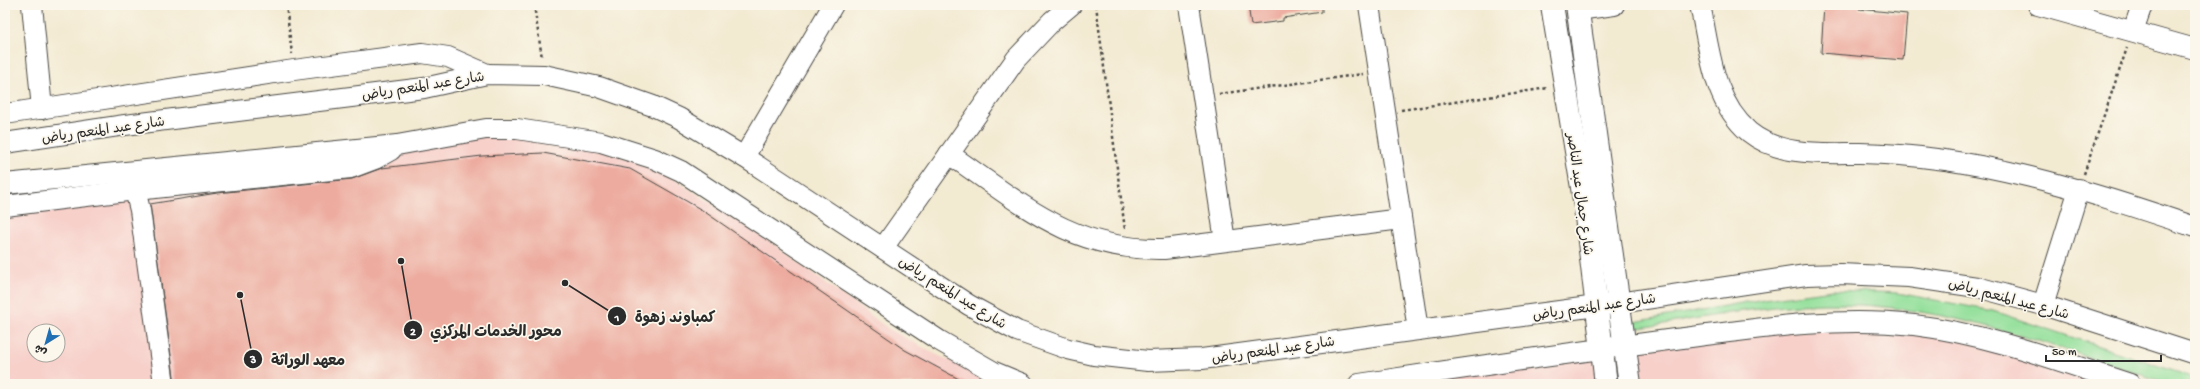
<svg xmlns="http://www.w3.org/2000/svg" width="2200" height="389" font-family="'Gochi Hand','Playpen Sans Arabic',sans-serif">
  <rect width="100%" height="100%" fill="#fbf7ec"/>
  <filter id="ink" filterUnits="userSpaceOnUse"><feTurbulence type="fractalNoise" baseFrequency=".025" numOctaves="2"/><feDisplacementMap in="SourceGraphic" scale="8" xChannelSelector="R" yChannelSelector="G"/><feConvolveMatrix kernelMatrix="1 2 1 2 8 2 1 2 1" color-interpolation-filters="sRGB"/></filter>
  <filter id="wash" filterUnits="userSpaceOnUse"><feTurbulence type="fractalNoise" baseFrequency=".012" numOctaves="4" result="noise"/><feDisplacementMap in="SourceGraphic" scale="16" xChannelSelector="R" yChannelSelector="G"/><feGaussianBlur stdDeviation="0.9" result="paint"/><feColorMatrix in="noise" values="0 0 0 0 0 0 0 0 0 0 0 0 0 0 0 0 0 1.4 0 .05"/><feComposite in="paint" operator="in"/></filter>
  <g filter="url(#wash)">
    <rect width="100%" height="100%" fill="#f3ead2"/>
    <!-- built -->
    <g fill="#f7d0ca" fill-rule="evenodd">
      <path d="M 533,128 L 655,167 L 761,235 L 889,329 L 935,354 L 992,380 L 1008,384 L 5,384 L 5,196 ZM 34,331 L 58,331 L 58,355 L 34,355 Z"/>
      <path d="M 1905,327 L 2133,384 L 1366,384 L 1708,335 Z"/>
    </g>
    <!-- green -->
    <path fill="#95e09c" stroke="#608664" d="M 1833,290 L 1898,293 L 1993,311 L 2195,378 L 2195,384 L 2170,384 C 2057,348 1944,302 1823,304 C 1758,305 1693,320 1628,330 L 1628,323 L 1764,299 Z"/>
    <g id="blocks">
      <!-- building -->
      <g fill="#edab9f">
        <path d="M 1248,5 L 1322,5 L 1322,12 L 1283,18 L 1283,21 L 1251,25 Z"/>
        <path d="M 1824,5 L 1860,5 L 1859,9 L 1907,14 L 1903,60 L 1821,53 Z"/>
        <path d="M 543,153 L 630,169 L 702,210 L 905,350 L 968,384 L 175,384 L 150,204 L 217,193 L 352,179 L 382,168 L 482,156 Z"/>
      </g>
    </g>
  </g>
  <g filter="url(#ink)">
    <use href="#blocks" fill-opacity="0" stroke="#494844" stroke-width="1"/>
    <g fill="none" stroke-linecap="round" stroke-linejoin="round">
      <defs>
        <g id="minor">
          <path d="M 32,5 L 42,109"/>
          <path d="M 1189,5 L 1225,241"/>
          <path d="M 1369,5 L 1418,330"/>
          <path d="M 1700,5 C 1710,50 1712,100 1749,132 C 1780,157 1823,153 1860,153 C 1978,155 2084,190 2195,227"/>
          <path d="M 2038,5 L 2195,49"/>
          <path d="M 1578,10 L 1614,5"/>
          <path d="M 2133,31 L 2142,5"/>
          <path d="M 5,114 L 294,70 L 422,53 L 448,57 L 487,74"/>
          <path d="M 5,143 L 125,125 L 424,88 L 487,74 L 544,75 L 599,87 L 653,106 L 679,118 L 744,157 L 969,305 L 1017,331 L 1068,349 L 1094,355 L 1148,361 L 1202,359 L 1619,303 L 1806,275 L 1840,274 L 1909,277 L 1977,287 L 2043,305 L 2195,354"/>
          <path d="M 949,154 C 1021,203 1071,251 1164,249 L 1401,219"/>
          <path d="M 744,157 L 833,5"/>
          <path d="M 5,184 L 397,145 L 486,129 L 517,129 L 601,142 L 655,159 L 681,171 L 940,341 L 994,372 L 1023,384"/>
          <path d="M 135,190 L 140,210 L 164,384"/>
          <path d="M 5,206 L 135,190 L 351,168 L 375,159 L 391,150"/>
          <path d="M 883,248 L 1016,59 L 1052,21 L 1071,5"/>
          <path d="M 2043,305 L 2079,189"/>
          <path d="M 1359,384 C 1464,368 1569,353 1675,339 C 1754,329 1833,316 1914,325 C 1988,334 2059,361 2130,384"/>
        </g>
        <g id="major">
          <path d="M 1552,5 L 1584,200 L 1606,384"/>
          <path d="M 1577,5 L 1630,384"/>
        </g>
      </defs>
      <!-- minor casing -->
      <use href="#minor" stroke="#494844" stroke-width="22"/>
      <!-- major casing -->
      <use href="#major" stroke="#494844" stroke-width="24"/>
      <!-- path -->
      <g stroke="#494844" stroke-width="2.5" stroke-dasharray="3 3" stroke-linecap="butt">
        <path d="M 286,5 L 292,54"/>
        <path d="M 534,5 L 542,58"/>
        <path d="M 1096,5 L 1125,230"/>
        <path d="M 1219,94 L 1363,74"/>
        <path d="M 1401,110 L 1548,88"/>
        <path d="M 2084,174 L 2127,48"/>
      </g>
      <!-- minor -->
      <use href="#minor" stroke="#fff" stroke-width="20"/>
      <!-- major -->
      <use href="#major" stroke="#fff" stroke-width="22"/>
    </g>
  </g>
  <g text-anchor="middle" stroke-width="3.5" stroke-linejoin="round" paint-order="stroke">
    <!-- street labels -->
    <g font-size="14" fill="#2b2b2b" stroke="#fbf7ec">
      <text transform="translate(423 85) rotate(-9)" y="5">شارع عبد المنعم رياض</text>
      <text transform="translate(103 129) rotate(-8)" y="5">شارع عبد المنعم رياض</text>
      <text transform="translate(1581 194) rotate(82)" y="5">شارع جمال عبد الناصر</text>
      <text transform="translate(953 292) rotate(32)" y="5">شارع عبد المنعم رياض</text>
      <text transform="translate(2009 298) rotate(15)" y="5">شارع عبد المنعم رياض</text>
      <text transform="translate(1594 306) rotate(-8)" y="5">شارع عبد المنعم رياض</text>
      <text transform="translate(1273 349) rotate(-8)" y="5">شارع عبد المنعم رياض</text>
    </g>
  </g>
  <!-- callouts -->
  <path fill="none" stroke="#2b2b2b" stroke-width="1.5" d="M565 283L617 316M401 261L413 330M240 295L253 359"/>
  <g fill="#2b2b2b" stroke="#fbf7ec" stroke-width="1.5">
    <circle cx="565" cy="283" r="4"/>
    <circle cx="401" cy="261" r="4"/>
    <circle cx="240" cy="295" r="4"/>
    <circle cx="617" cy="316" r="10"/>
    <circle cx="413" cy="330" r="10"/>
    <circle cx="253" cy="359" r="10"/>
  </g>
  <g font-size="12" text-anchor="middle" font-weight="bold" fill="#fff">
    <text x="617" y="321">1</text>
    <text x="413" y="335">2</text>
    <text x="253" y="363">3</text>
  </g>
  <g font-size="15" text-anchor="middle" font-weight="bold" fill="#2b2b2b" stroke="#fbf7ec" stroke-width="3.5" stroke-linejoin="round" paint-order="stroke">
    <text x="675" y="322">كمباوند زهوة</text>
    <text x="496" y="336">محور الخدمات المركزي</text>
    <text x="308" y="365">معهد الوراثة</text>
  </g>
  <!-- margin -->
  <rect width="2200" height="389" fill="none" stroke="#fbf7ec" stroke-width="20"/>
  <!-- north arrow -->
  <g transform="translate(46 343) rotate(217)"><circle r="19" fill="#fbf7ec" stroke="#a8a59f"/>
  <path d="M0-3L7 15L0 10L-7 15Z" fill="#1f6fb2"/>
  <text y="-6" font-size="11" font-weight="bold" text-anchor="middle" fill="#2b2b2b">ش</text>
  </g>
  <!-- scale -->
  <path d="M2046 355v6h115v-6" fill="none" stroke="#2b2b2b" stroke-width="2"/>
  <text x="2052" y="355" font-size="12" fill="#2b2b2b" stroke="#fbf7ec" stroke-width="3" paint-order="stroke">50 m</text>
</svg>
